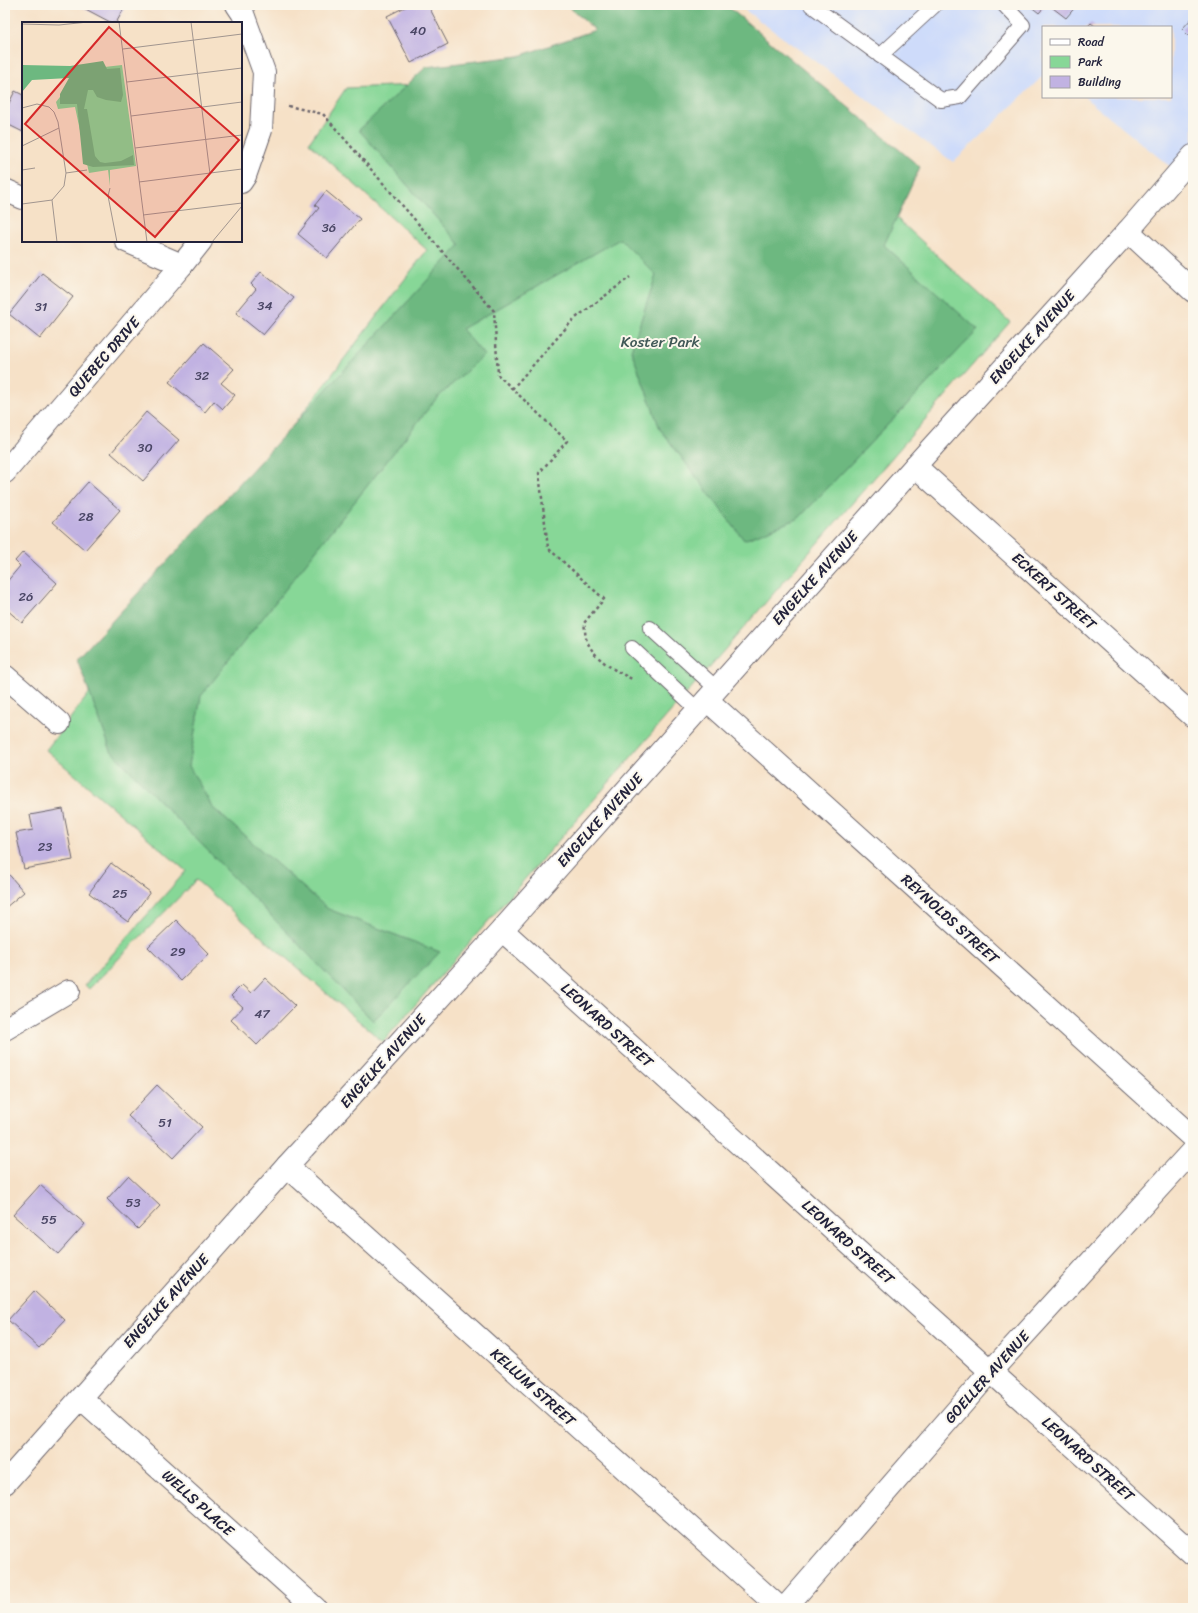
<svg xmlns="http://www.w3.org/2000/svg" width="1198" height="1613" font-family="Sriracha,sans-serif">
  <rect width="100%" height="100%" fill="#fbf7ec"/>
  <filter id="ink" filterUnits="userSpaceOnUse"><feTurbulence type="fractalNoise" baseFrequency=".025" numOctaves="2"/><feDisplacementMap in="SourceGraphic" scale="8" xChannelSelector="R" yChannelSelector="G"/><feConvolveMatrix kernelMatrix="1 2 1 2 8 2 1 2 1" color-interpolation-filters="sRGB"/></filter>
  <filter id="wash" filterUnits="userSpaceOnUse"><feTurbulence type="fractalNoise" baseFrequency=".012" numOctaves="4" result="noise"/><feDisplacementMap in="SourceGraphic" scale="16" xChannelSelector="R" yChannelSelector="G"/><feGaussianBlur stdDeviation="0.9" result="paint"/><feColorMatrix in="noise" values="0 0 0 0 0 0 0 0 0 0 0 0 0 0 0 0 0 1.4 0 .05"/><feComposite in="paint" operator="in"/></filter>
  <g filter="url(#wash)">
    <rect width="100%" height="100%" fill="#f6e1c7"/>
    <!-- built -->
    <path fill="#cedbfa" d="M 738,5 L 1193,5 L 1193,185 L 1084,97 L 1171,97 L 1171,27 L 1043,27 L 1043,76 L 953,162 Z"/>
    <!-- green -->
    <path fill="#87d797" stroke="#547c69" d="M 664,5 L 1010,322 L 383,1042 L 196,880 L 89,989 L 85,985 L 186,871 L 46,750 L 427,250 L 309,143 L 346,88 L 677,74 Z"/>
    <!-- forest -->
    <path fill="#6db880" stroke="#486d5e" d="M 567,5 L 726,5 L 920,167 L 884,245 L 978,330 L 799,518 L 744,540 L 660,429 L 631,350 L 656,275 L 620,239 L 462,329 L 484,355 L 436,399 L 201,696 L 189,766 L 213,808 L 328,909 L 440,952 L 373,1021 L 111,751 L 77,659 L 460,245 L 359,130 L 426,67 L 519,56 L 595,30 Z"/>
    <g id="blocks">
      <!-- building -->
      <g fill="#c1b2e2">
        <path d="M 78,5 L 126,5 L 116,23 L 112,23 Z"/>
        <path d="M 409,5 L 428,5 L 448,44 L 411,63 L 387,16 Z"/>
        <path d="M 1029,5 L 1046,5 L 1039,13 Z"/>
        <path d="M 1049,5 L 1077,5 L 1066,18 Z"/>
        <path d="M 1193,17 L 1193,40 L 1182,29 Z"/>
        <path d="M 1091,23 L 1096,27 L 1087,27 Z"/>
        <path d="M 15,91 L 23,95 L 23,132 L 5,123 L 5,111 Z"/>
        <path d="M 326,191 L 360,219 L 327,258 L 298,234 L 319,208 L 315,205 Z"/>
        <path d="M 261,272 L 294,298 L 263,335 L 236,313 L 256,289 L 251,284 Z"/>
        <path d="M 42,273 L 73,297 L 40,339 L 9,314 Z"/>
        <path d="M 204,343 L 234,369 L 221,383 L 235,395 L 223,409 L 214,401 L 205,412 L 169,382 Z"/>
        <path d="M 146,412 L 179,440 L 143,481 L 111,453 Z"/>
        <path d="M 88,482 L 120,510 L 85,550 L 53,522 Z"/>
        <path d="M 23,552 L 57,583 L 22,623 L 5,608 L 5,584 L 20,566 L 15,561 Z"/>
        <path d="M 63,809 L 73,860 L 24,869 L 16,833 L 33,830 L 30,815 Z"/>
        <path d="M 111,863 L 150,892 L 128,922 L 89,893 Z"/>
        <path d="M 5,870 L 24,892 L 5,908 Z"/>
        <path d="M 176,920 L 209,954 L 181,981 L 148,947 Z"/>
        <path d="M 265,978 L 295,1006 L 257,1045 L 231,1020 L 243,1007 L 231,996 L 242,985 L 251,993 Z"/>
        <path d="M 157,1085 L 202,1127 L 173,1158 L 128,1116 Z"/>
        <path d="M 128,1176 L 160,1206 L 138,1229 L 107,1199 Z"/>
        <path d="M 40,1185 L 85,1224 L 58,1254 L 13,1215 Z"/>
        <path d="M 34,1291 L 65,1320 L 39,1348 L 8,1320 Z"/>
      </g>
    </g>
  </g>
  <g filter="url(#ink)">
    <use href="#blocks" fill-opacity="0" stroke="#6c656c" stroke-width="1"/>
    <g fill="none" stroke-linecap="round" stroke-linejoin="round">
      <defs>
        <g id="lane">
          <path d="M 811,5 L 941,100 L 960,97 L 1023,25 L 1004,5"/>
          <path d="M 880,56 L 935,5"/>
          <path d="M 650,628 L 717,689"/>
          <path d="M 632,648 L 698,710"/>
        </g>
        <g id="street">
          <path d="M 237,5 L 243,14 L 264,72 L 261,130 L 245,176 L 241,182"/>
          <path d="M 5,190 L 23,198"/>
          <path d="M 1128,231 L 1193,291"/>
          <path d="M 126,241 L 182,265"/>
          <path d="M 915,466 L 1193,716"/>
          <path d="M 5,472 L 182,265 L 201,241"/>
          <path d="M 5,676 L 59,723"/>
          <path d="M 707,700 L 1193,1138"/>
          <path d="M 502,930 L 1193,1554"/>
          <path d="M 5,1029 L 69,991"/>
          <path d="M 287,1166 L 780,1608"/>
          <path d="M 81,1398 L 315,1608"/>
          <path d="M 5,1483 L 287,1166 L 502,930 L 915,466 L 1128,231 L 1193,156"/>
          <path d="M 785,1608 L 991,1371 L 1193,1150"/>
        </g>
      </defs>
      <!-- lane casing -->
      <use href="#lane" stroke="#6c656c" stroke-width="16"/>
      <!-- street casing -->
      <use href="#street" stroke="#6c656c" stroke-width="24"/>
      <!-- path -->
      <g stroke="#6c656c" stroke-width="2.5" stroke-dasharray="3 3" stroke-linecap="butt">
        <path d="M 288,106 L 323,114 L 494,311 L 498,375 L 567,441 L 539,473 L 548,548 L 604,599 L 584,623 C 585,628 585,633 586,638 C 592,658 615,671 632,679"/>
        <path d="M 512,389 L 573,320 L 630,277"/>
      </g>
      <!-- lane -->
      <use href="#lane" stroke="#fff" stroke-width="14"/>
      <!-- street -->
      <use href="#street" stroke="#fff" stroke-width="22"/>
    </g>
  </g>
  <g text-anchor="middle" stroke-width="4" stroke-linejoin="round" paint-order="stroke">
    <!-- number labels -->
    <g font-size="13" fill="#4a4665">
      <text x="418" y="35">40</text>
      <text x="329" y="232">36</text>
      <text x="265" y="310">34</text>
      <text x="41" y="311">31</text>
      <text x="202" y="380">32</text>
      <text x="145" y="452">30</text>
      <text x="86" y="521">28</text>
      <text x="26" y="601">26</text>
      <text x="45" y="851">23</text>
      <text x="120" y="898">25</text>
      <text x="178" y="956">29</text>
      <text x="262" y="1018">47</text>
      <text x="165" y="1127">51</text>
      <text x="133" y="1207">53</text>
      <text x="49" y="1224">55</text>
    </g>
    <!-- street labels -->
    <g font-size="15" fill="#22223b" stroke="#fbf7ec">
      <text transform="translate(1032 337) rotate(-48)" y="5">ENGELKE AVENUE</text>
      <text transform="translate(104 357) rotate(-49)" y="5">QUEBEC DRIVE</text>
      <text transform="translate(815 578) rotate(-48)" y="5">ENGELKE AVENUE</text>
      <text transform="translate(1054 591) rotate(42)" y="5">ECKERT STREET</text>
      <text transform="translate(600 820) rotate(-48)" y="5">ENGELKE AVENUE</text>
      <text transform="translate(950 919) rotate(42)" y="5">REYNOLDS STREET</text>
      <text transform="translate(607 1025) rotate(42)" y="5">LEONARD STREET</text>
      <text transform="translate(383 1061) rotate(-48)" y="5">ENGELKE AVENUE</text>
      <text transform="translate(848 1242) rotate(42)" y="5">LEONARD STREET</text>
      <text transform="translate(166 1301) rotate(-48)" y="5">ENGELKE AVENUE</text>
      <text transform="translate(987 1377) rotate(-48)" y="5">GOELLER AVENUE</text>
      <text transform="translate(533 1387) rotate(42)" y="5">KELLUM STREET</text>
      <text transform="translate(1088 1459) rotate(42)" y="5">LEONARD STREET</text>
      <text transform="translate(198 1503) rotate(42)" y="5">WELLS PLACE</text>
    </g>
    <!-- park labels -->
    <g font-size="15" fill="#405857" stroke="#fbf7ec">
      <text x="660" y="347">Koster Park</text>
    </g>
  </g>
  <!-- overview -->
  <g transform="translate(22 22)">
    <rect width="220" height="220" fill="#f6e1c7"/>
    <path d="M 100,43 L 114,144 L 88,148 L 88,164 L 86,148 L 67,151 L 53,85 L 36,87 L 34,80 L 56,52 L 38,50 Z" fill="#87d797"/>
    <path d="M 81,39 L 85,47 L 98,46 L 101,73 L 99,80 L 84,78 L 75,75 L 71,68 L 66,68 L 62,87 L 65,87 L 73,134 L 78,140 L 83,141 L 99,139 L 111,133 L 112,143 L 71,145 L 61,142 L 55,82 L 38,82 L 38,72 L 47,56 L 10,58 L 0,70 L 0,43 L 48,44 Z" fill="#6db880"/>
    <path fill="none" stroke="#a1958f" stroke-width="1" d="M 97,0 L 125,220M 169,0 L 188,152M 0,2 L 37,3 L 66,0M 101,27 L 220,12M 105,60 L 220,46M 0,86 L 15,82 L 27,85 L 32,90 L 36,100 L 44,151 L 42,164 L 30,178 L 0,182M 109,94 L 220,80M 0,124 L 37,106M 113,126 L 220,113M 0,148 L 13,146M 44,151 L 65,148M 117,160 L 220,147M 88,166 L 86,174 L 95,220M 30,178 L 35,220M 121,193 L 220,181M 190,220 L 220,184"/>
    <path fill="#d62828" fill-opacity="0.15" stroke="#d62828" stroke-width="2" d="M 87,5 L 217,118 L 133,215 L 3,102 Z"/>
    <rect width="220" height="220" fill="none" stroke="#22223b" stroke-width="2"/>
  </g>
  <!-- margin -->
  <rect width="1198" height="1613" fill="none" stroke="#fbf7ec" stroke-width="20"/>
  <!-- legend -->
  <rect x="1042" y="26" width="130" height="72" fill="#fbf7ec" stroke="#a4a2a5"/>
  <rect x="1050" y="39" width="20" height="6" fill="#ffffff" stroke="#a4a2a5"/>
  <text x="1078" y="46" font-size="12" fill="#22223b">Road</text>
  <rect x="1050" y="56" width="20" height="12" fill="#87d797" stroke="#a4a2a5"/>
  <text x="1078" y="66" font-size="12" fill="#22223b">Park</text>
  <rect x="1050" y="76" width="20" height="12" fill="#c1b2e2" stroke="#a4a2a5"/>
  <text x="1078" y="86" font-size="12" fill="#22223b">Building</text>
</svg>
